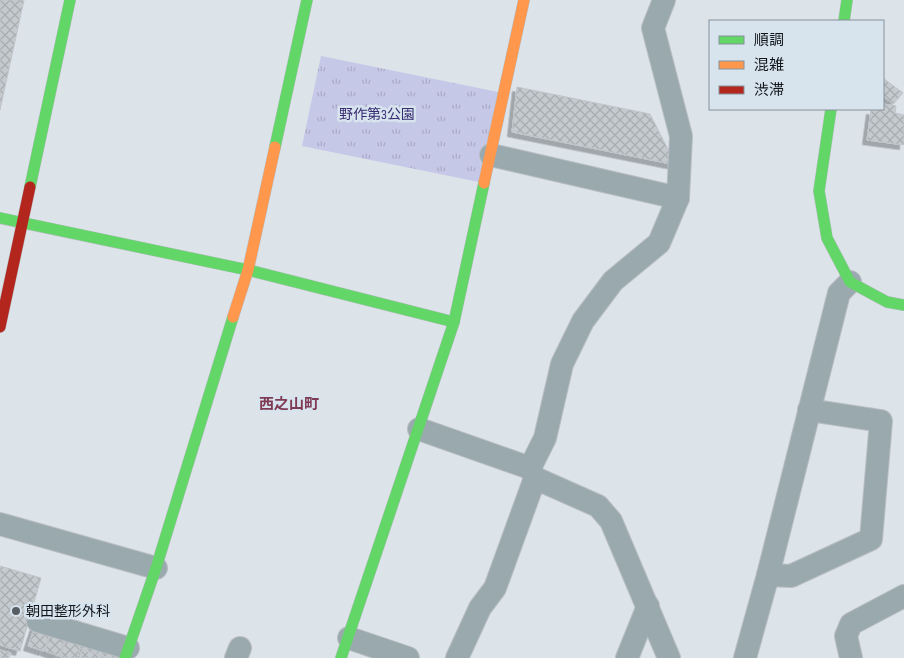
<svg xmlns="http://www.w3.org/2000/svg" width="904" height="658" font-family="'Sofia Sans Condensed','Noto Sans JP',sans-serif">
  <defs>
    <pattern id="park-tufts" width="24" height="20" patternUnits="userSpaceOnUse" patternTransform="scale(1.25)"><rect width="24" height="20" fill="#c6c8e8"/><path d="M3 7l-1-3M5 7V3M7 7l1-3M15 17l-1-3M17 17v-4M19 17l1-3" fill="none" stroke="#a9abc6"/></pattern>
    <pattern id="building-cross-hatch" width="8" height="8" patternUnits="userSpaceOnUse" patternTransform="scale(1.25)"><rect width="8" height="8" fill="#c5cace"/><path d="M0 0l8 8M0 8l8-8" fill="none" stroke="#a8adb0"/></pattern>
    <filter id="shadow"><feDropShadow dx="-4.5" dy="4.5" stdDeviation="0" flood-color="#0004"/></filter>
  </defs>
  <rect width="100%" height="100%" fill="#dce3e9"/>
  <!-- park -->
  <path fill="url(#park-tufts)" d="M 321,56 L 498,92 L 479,182 L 302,146 Z"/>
  <!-- building -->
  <g fill="url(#building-cross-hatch)" stroke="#c1c5cb" filter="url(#shadow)">
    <path d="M 0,0 L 24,0 L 0,110 Z"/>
    <path d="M 883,78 L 903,93 L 893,104 L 883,96 Z"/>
    <path d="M 517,87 L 650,114 L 676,165 L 512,132 Z"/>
    <path d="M 883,104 L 896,106 L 895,113 L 904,115 L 904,145 L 867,140 L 871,110 L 878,111 L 879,109 L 883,109 Z"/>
    <path d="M 0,566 L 41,578 L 20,651 L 0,645 Z"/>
    <path d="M 36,622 L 52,627 L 44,651 L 28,646 Z"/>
    <path d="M 53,627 L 67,632 L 59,656 L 45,651 Z"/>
    <path d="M 69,632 L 84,637 L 77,658 L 60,657 Z"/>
    <path d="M 86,637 L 119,658 L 111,658 L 82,649 Z"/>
    <path d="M 0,650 L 11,653 L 9,658 L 0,658 Z"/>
    <path d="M 82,650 L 107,658 L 79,658 Z"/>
  </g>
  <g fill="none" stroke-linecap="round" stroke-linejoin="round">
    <defs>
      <g id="street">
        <path d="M 491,155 L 678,198"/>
        <path d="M 419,429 L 530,468 L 535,478 L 598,506 L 611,521 L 669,658"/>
        <path d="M 530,468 L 545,438 L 562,364 L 583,321 L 613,281 L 659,243 L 678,198 L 681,136 L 653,28 L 664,0"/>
        <path d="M 0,524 L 156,568"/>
        <path d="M 768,575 L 791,576 L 871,539 L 881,421 L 809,410"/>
        <path d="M 38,621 L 128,648"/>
        <path d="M 349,638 L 408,658"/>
        <path d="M 236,658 L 240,648"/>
        <path d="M 457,658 L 480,608 L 495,588 L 535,478"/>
        <path d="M 627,658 L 648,606"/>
        <path d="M 745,658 L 768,575 L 839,293 L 850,282"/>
        <path d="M 851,658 L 846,636 L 851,624 L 904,596"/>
      </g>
      <g id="fast">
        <path d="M 844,21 L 847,0"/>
        <path d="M 831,109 L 819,191 L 827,238 L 850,282 L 887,302 L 904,305"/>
        <path d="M 275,147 L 307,0"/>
        <path d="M 30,187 L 70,0"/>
        <path d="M 0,218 L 248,270 L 454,322"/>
        <path d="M 125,658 L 156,568 L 233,317"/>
        <path d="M 341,658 L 454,322 L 484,183"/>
      </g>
      <g id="slow">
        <path d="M 484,183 L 524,0"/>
        <path d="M 233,317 L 248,270 L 275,147"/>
      </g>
      <path id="jam" d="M 0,327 L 30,187"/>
    </defs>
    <!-- street casing -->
    <use href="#street" stroke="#b8bec3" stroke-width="24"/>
    <!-- fast casing -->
    <use href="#fast" stroke="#b8bec3" stroke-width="12"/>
    <!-- slow casing -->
    <use href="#slow" stroke="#b8bec3" stroke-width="12"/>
    <!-- jam casing -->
    <use href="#jam" stroke="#b8bec3" stroke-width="12"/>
    <!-- street -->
    <use href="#street" stroke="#9aa9ae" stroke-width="22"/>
    <!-- fast -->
    <use href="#fast" stroke="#63d668" stroke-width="11"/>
    <!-- slow -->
    <use href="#slow" stroke="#ff974d" stroke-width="11"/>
    <!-- jam -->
    <use href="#jam" stroke="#b3261e" stroke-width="11"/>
  </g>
  <!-- markers -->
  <circle fill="#595e62" stroke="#d7e4ee" stroke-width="2" cx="16" cy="611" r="5"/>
  <g text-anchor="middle" stroke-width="5" stroke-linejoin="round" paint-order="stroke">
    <!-- park labels -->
    <g font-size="14" fill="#372b71" stroke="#d7e4ee">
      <text x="377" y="119">野作第3公園</text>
    </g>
    <!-- poi labels -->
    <g font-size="14" fill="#12161a" stroke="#d7e4ee" text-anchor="start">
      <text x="26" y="616">朝田整形外科</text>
    </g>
    <!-- neighbourhood labels -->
    <g font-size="15" font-weight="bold" fill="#803b54" stroke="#d7e4ee">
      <text x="289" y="409">西之山町</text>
    </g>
  </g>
  <!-- legend -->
  <rect x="709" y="20" width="175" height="90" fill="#d7e4ee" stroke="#889299"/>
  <rect x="719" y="36" width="25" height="8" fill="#63d668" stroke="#889299"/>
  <text x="754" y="45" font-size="15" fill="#12161a">順調</text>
  <rect x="719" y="61" width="25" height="8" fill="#ff974d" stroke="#889299"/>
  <text x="754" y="70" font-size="15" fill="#12161a">混雑</text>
  <rect x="719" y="86" width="25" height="8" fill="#b3261e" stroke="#889299"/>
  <text x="754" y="95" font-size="15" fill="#12161a">渋滞</text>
</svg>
